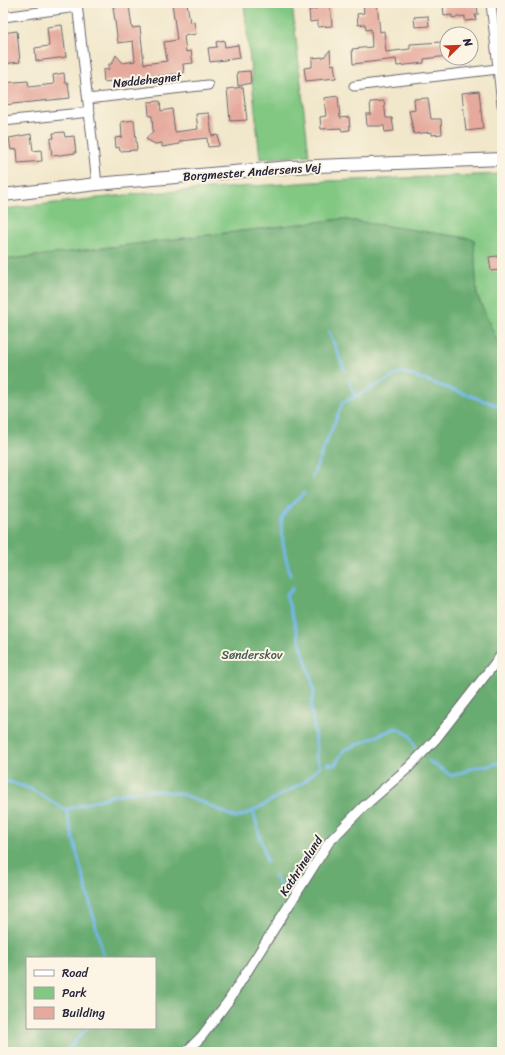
<svg xmlns="http://www.w3.org/2000/svg" width="505" height="1055" font-family="Sriracha,sans-serif">
  <rect width="100%" height="100%" fill="#fcf5e5"/>
  <filter id="ink" filterUnits="userSpaceOnUse"><feTurbulence type="fractalNoise" baseFrequency=".025" numOctaves="2"/><feDisplacementMap in="SourceGraphic" scale="8" xChannelSelector="R" yChannelSelector="G"/><feConvolveMatrix kernelMatrix="1 2 1 2 8 2 1 2 1" color-interpolation-filters="sRGB"/></filter>
  <filter id="wash" filterUnits="userSpaceOnUse"><feTurbulence type="fractalNoise" baseFrequency=".012" numOctaves="4" result="noise"/><feDisplacementMap in="SourceGraphic" scale="16" xChannelSelector="R" yChannelSelector="G"/><feGaussianBlur stdDeviation="0.9" result="paint"/><feColorMatrix in="noise" values="0 0 0 0 0 0 0 0 0 0 0 0 0 0 0 0 0 1.4 0 .05"/><feComposite in="paint" operator="in"/></filter>
  <g filter="url(#wash)">
    <rect width="100%" height="100%" fill="#f1e7cb"/>
    <!-- green -->
    <g fill="#82c883" stroke="#52755f">
      <path d="M 244,3 L 292,3 L 309,155 L 260,159 Z"/>
      <path d="M 502,174 L 502,352 L 477,295 L 473,239 L 341,219 L 3,260 L 3,209 L 134,194 L 328,181 Z"/>
    </g>
    <!-- forest -->
    <path fill="#69ac71" stroke="#466756" fill-rule="evenodd" d="M 341,219 L 474,239 L 477,295 L 502,352 L 502,1052 L 3,1052 L 3,260 ZM 27,958 L 155,958 L 155,1028 L 27,1028 Z"/>
    <g fill="none" stroke-linecap="round" stroke-linejoin="round">
      <!-- stream -->
      <g stroke="#72b7e9" stroke-width="3">
        <path d="M 329,332 L 345,371"/>
        <path d="M 349,381 L 355,397 L 402,372 L 502,407"/>
        <path d="M 312,477 L 343,402 L 355,397"/>
        <path d="M 290,575 C 287,560 279,534 282,519 C 284,509 297,500 304,493"/>
        <path d="M 429,761 L 452,776 L 476,767 L 489,766 L 502,761"/>
        <path d="M 327,764 L 335,765 L 344,750 L 396,728 L 410,735 L 415,747"/>
        <path d="M 3,780 L 29,788 L 66,810 C 103,798 141,784 180,794 C 199,799 218,810 236,818 L 253,811 L 304,782 L 320,766 L 316,755 L 317,750 L 311,707 L 314,694 L 314,688 L 286,595 L 292,590 L 292,587"/>
        <path d="M 66,810 L 104,958"/>
        <path d="M 253,811 L 267,862"/>
        <path d="M 274,875 L 283,890"/>
        <path d="M 66,1052 L 87,1028"/>
      </g>
    </g>
    <g id="blocks">
      <!-- building -->
      <g fill="#e5aa9d">
        <path d="M 172,3 L 187,3 L 190,23 L 194,22 L 196,34 L 184,36 L 186,52 L 191,51 L 193,63 L 183,64 L 184,73 L 104,82 L 103,70 L 109,69 L 109,64 L 112,64 L 116,55 L 123,63 L 135,61 L 133,41 L 118,43 L 113,7 L 129,5 L 132,28 L 140,27 L 144,64 L 167,61 L 164,42 L 177,40 Z"/>
        <path d="M 316,3 L 330,3 L 332,26 L 318,27 L 318,21 L 310,22 L 309,10 L 316,9 Z"/>
        <path d="M 363,3 L 377,3 L 380,32 L 384,31 L 386,52 L 410,49 L 410,44 L 442,42 L 442,48 L 447,47 L 447,56 L 424,59 L 424,63 L 397,66 L 396,59 L 353,64 L 352,49 L 372,47 L 371,29 L 366,30 L 365,24 L 358,25 L 357,14 L 364,13 Z"/>
        <path d="M 465,3 L 465,5 L 477,4 L 478,15 L 475,15 L 476,20 L 465,21 L 465,16 L 452,18 L 452,15 L 444,16 L 443,4 Z"/>
        <path d="M 428,16 L 429,26 L 415,27 L 414,17 Z"/>
        <path d="M 62,25 L 66,57 L 36,61 L 35,48 L 49,46 L 47,27 Z"/>
        <path d="M 17,31 L 20,62 L 3,64 L 3,33 Z"/>
        <path d="M 224,40 L 225,47 L 238,45 L 240,58 L 210,62 L 208,48 L 217,47 L 216,42 Z"/>
        <path d="M 330,50 L 331,65 L 334,64 L 336,78 L 306,81 L 304,68 L 312,67 L 312,58 L 324,57 Z"/>
        <path d="M 250,71 L 251,83 L 238,86 L 237,72 Z"/>
        <path d="M 64,73 L 65,83 L 68,83 L 70,98 L 3,105 L 3,83 L 28,81 L 29,87 L 54,84 L 53,75 Z"/>
        <path d="M 243,87 L 247,120 L 230,121 L 227,89 Z"/>
        <path d="M 479,91 L 483,129 L 466,131 L 462,93 Z"/>
        <path d="M 338,96 L 340,118 L 349,117 L 350,130 L 342,131 L 341,128 L 321,129 L 320,117 L 326,116 L 324,98 Z"/>
        <path d="M 428,98 L 431,119 L 441,119 L 442,134 L 432,135 L 432,132 L 414,134 L 409,111 L 415,110 L 414,99 Z"/>
        <path d="M 160,101 L 161,111 L 172,109 L 175,132 L 198,129 L 196,114 L 209,113 L 212,136 L 218,135 L 219,146 L 208,147 L 207,138 L 180,141 L 180,144 L 162,147 L 162,143 L 155,144 L 146,139 L 153,131 L 152,116 L 149,116 L 148,102 Z"/>
        <path d="M 384,101 L 386,118 L 392,118 L 394,131 L 385,132 L 384,126 L 367,126 L 366,114 L 371,114 L 370,102 Z"/>
        <path d="M 134,120 L 137,150 L 120,151 L 119,147 L 116,148 L 115,138 L 122,137 L 121,122 Z"/>
        <path d="M 64,132 L 65,137 L 74,136 L 76,153 L 52,156 L 50,139 L 54,138 L 53,133 Z"/>
        <path d="M 31,134 L 33,151 L 41,150 L 42,161 L 18,163 L 17,149 L 11,150 L 9,138 Z"/>
        <path d="M 498,256 L 500,270 L 491,271 L 489,257 Z"/>
      </g>
    </g>
  </g>
  <g filter="url(#ink)">
    <use href="#blocks" fill-opacity="0" stroke="#6a676d" stroke-width="1"/>
    <g fill="none" stroke-linecap="round" stroke-linejoin="round">
      <defs>
        <g id="minor">
          <path d="M 77,3 L 97,184"/>
          <path d="M 491,3 L 502,105"/>
          <path d="M 3,17 L 77,7"/>
          <path d="M 354,86 L 498,69"/>
          <path d="M 88,99 L 208,85"/>
          <path d="M 3,121 L 90,112"/>
          <path d="M 186,1052 L 202,1036 L 229,1000 L 329,842 L 363,807 L 408,768 L 435,740 L 502,654"/>
        </g>
        <path id="tertiary" d="M 3,195 L 97,184 L 290,167 L 502,159"/>
      </defs>
      <!-- minor casing -->
      <use href="#minor" stroke="#6a676d" stroke-width="11"/>
      <!-- tertiary casing -->
      <use href="#tertiary" stroke="#6a676d" stroke-width="14"/>
      <!-- minor -->
      <use href="#minor" stroke="#fff" stroke-width="9"/>
      <!-- tertiary -->
      <use href="#tertiary" stroke="#fff" stroke-width="12"/>
    </g>
  </g>
  <g text-anchor="middle" stroke-width="4" stroke-linejoin="round" paint-order="stroke">
    <!-- street labels -->
    <g font-size="12" fill="#22223b" stroke="#fcf5e5">
      <text transform="translate(147 80) rotate(-6)" y="4">Nøddehegnet</text>
      <text transform="translate(252 172) rotate(-4)" y="4">Borgmester Andersens Vej</text>
      <text transform="translate(301 866) rotate(-57)" y="4">Kathrinelund</text>
    </g>
    <!-- park labels -->
    <g font-size="12" fill="#445c54" stroke="#fcf5e5">
      <text x="252" y="659">Sønderskov</text>
    </g>
  </g>
  <!-- margin -->
  <rect width="505" height="1055" fill="none" stroke="#fcf5e5" stroke-width="16"/>
  <!-- legend -->
  <rect x="26" y="957" width="130" height="72" fill="#fcf5e5" stroke="#a5a1a1"/>
  <rect x="34" y="970" width="20" height="6" fill="#ffffff" stroke="#a5a1a1"/>
  <text x="62" y="977" font-size="12" fill="#22223b">Road</text>
  <rect x="34" y="987" width="20" height="12" fill="#82c883" stroke="#a5a1a1"/>
  <text x="62" y="997" font-size="12" fill="#22223b">Park</text>
  <rect x="34" y="1007" width="20" height="12" fill="#e5aa9d" stroke="#a5a1a1"/>
  <text x="62" y="1017" font-size="12" fill="#22223b">Building</text>
  <!-- north arrow -->
  <g transform="translate(459 46) rotate(67)"><circle r="19" fill="#fcf5e5" stroke="#a5a1a1"/>
  <path d="M0-3L7 15L0 10L-7 15Z" fill="#c8321e"/>
  <text y="-6" font-size="11" font-weight="bold" text-anchor="middle" fill="#22223b">N</text>
  </g>
</svg>
